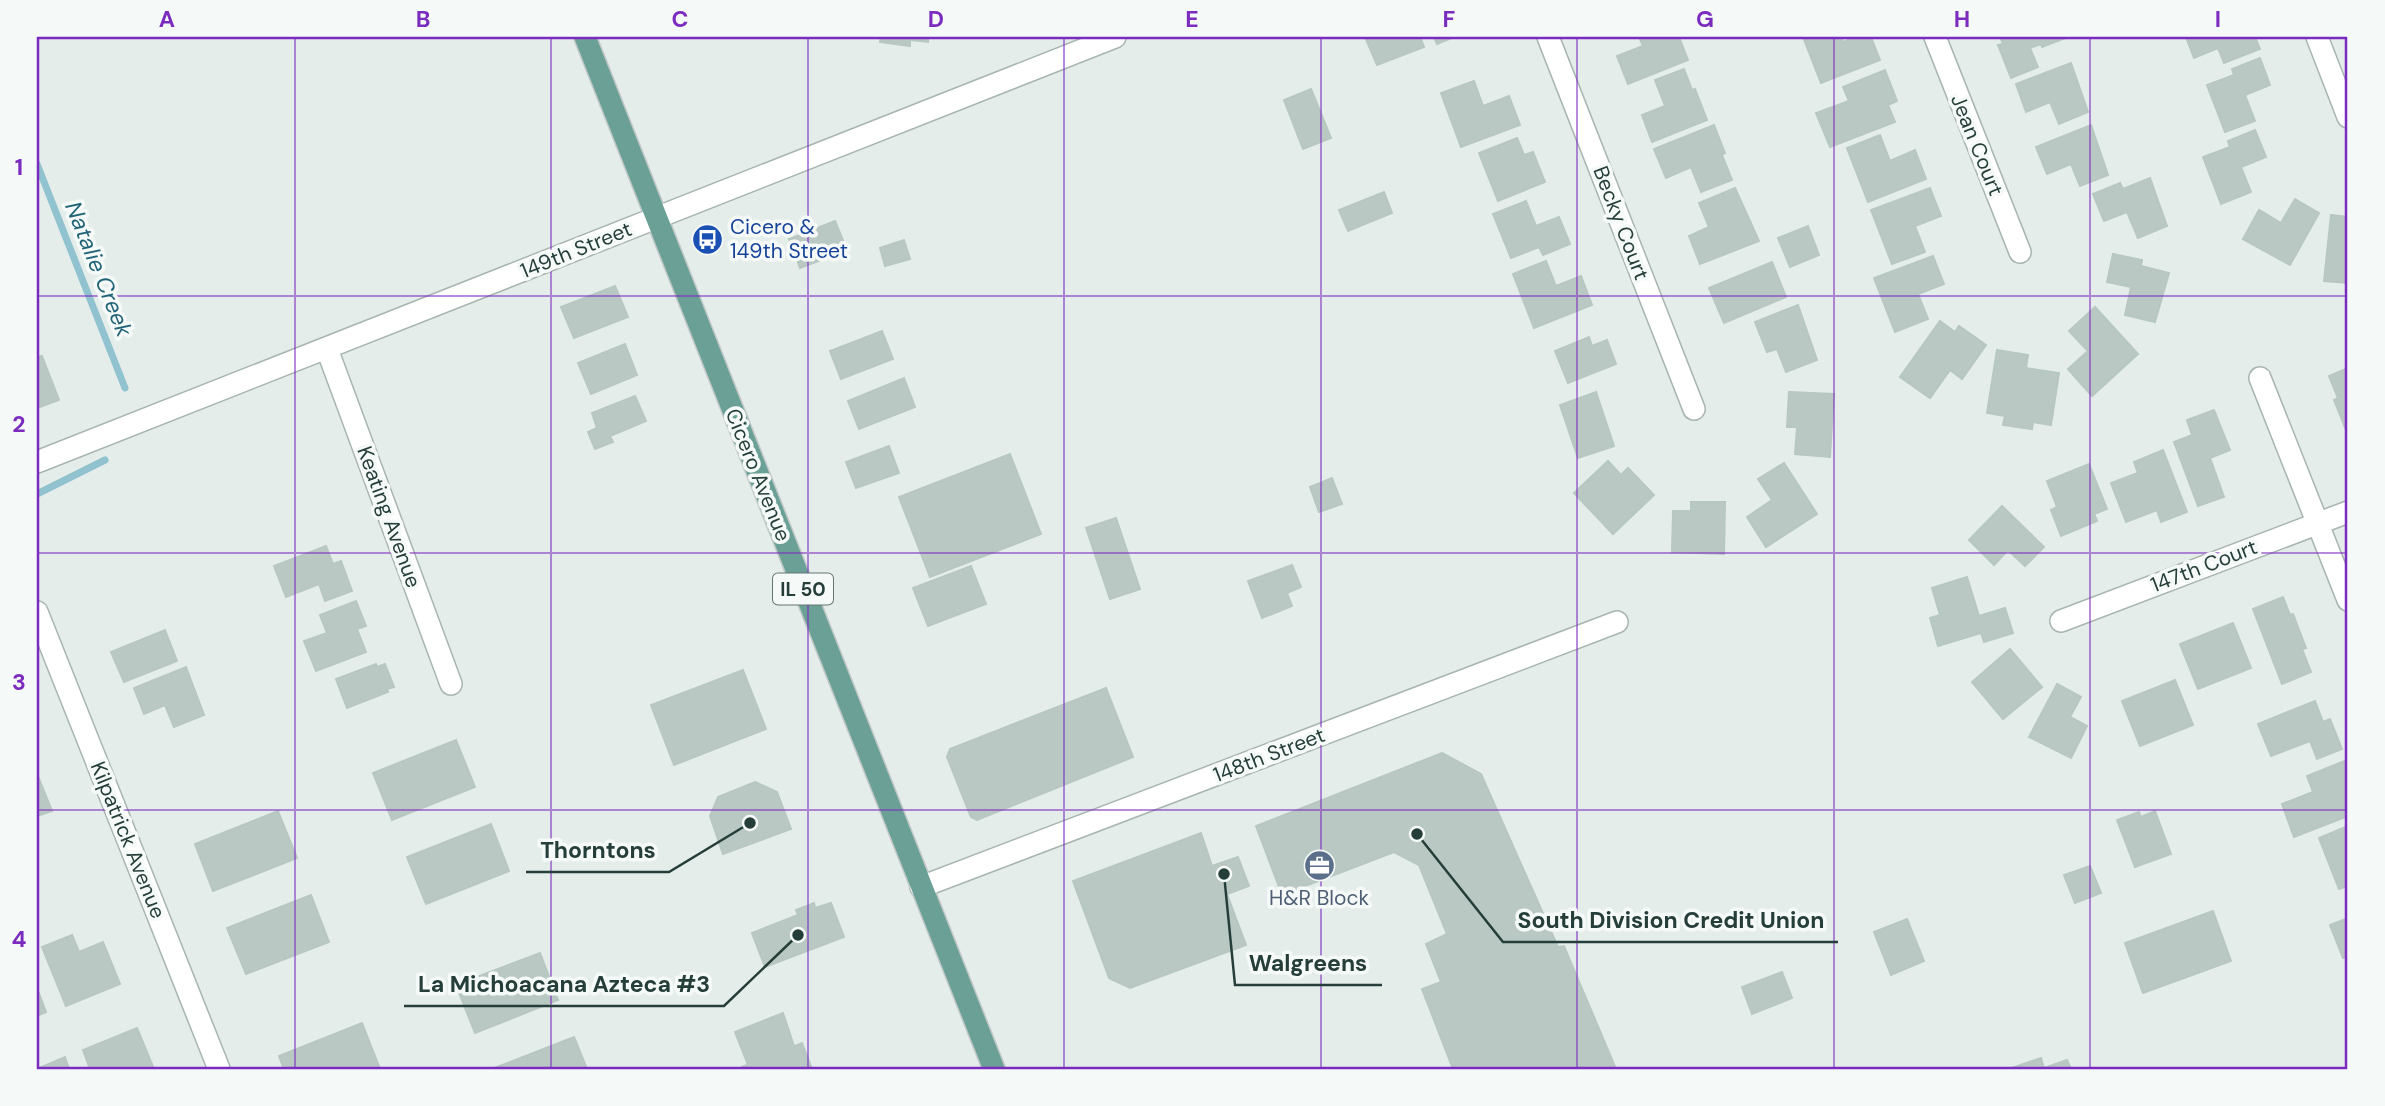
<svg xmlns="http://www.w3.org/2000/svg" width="2385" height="1106" font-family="'DM Sans',sans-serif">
  <rect width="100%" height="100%" fill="#e5edea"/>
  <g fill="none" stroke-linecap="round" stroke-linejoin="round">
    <!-- stream -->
    <g stroke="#90c2cf" stroke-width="7">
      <path d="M 37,164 L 125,388"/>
      <path d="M 37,494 L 105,460"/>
    </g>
  </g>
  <!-- building -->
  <g fill="#bac8c3" stroke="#b7c7c1" stroke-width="2">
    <path d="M 881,37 L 928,37 L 928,42 L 910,40 L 910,46 L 880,42 Z"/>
    <path d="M 1365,37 L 1420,37 L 1424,47 L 1377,65 Z"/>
    <path d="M 1434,37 L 1454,37 L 1437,44 Z"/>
    <path d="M 1639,37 L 1679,37 L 1688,60 L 1628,84 L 1617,56 L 1643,46 Z"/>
    <path d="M 1803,37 L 1841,37 L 1843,42 L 1856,37 L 1871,37 L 1880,60 L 1821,83 Z"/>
    <path d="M 2000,37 L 2068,37 L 2042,47 L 2041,44 L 2030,48 L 2038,67 L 2011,78 L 1998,45 L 2003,44 Z"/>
    <path d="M 2186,37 L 2255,37 L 2260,49 L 2224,63 L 2218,48 L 2194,58 Z"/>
    <path d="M 2260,58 L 2270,85 L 2245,95 L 2255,121 L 2225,132 L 2207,85 L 2234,75 L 2232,69 Z"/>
    <path d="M 2071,63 L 2088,112 L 2059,124 L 2050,102 L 2026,112 L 2016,84 Z"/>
    <path d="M 1684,69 L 1692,90 L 1695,89 L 1707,120 L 1652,142 L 1642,115 L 1665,106 L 1655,80 Z"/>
    <path d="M 1885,70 L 1897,101 L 1888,105 L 1895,122 L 1830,147 L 1816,113 L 1849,101 L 1843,87 Z"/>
    <path d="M 1474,81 L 1483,106 L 1509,96 L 1520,125 L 1461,147 L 1441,93 Z"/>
    <path d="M 1311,89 L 1331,138 L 1303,149 L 1284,100 Z"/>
    <path d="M 1714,125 L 1725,153 L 1722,155 L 1732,180 L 1701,192 L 1691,167 L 1666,178 L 1654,149 Z"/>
    <path d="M 2091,125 L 2108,175 L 2080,186 L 2071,164 L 2047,174 L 2036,147 Z"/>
    <path d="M 2255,130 L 2266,157 L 2241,167 L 2251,192 L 2221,204 L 2203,157 L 2230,147 L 2228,141 Z"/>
    <path d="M 1880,135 L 1890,161 L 1915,150 L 1926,179 L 1868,202 L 1847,148 Z"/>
    <path d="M 1517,138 L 1524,155 L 1533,152 L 1545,182 L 1498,201 L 1479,153 Z"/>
    <path d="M 2150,178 L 2167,226 L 2138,238 L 2127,212 L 2104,221 L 2093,194 L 2120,183 L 2123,189 Z"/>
    <path d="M 1735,188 L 1759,241 L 1700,264 L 1689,236 L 1709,227 L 1699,203 Z"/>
    <path d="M 1930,188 L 1941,216 L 1915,226 L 1925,252 L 1892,264 L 1871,210 Z"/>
    <path d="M 1384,192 L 1392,213 L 1348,231 L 1339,210 Z"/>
    <path d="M 2295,199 L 2319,213 L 2290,265 L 2243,239 L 2259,210 L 2281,223 Z"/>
    <path d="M 1526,201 L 1536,226 L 1559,217 L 1570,244 L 1543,255 L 1539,247 L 1511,258 L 1493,214 Z"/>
    <path d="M 2331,215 L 2348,217 L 2348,283 L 2324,281 Z"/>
    <path d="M 835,221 L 847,250 L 800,268 L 789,239 Z"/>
    <path d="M 1808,226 L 1819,255 L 1790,267 L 1778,238 Z"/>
    <path d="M 904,240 L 910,259 L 885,266 L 880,248 Z"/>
    <path d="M 2113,254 L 2142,260 L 2141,266 L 2169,273 L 2155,322 L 2125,315 L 2131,287 L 2107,282 Z"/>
    <path d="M 1933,256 L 1944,284 L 1918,294 L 1928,319 L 1895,332 L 1874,278 Z"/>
    <path d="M 1546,261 L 1556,286 L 1581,276 L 1592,305 L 1534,328 L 1513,274 Z"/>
    <path d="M 1772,262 L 1786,297 L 1724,323 L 1709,288 Z"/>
    <path d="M 615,286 L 628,317 L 574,338 L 561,307 Z"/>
    <path d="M 1798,305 L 1817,360 L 1786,372 L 1777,349 L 1767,352 L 1755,322 Z"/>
    <path d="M 2095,307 L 2138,354 L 2092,396 L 2068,369 L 2088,351 L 2069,331 Z"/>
    <path d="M 1940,321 L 1955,332 L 1959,326 L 1986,345 L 1962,379 L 1950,370 L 1930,398 L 1900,377 Z"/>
    <path d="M 882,331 L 893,359 L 841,379 L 830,351 Z"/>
    <path d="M 1589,337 L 1592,346 L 1607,340 L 1616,364 L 1568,383 L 1555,351 Z"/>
    <path d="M 625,344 L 637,375 L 591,394 L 578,363 Z"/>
    <path d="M 1997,350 L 2028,355 L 2026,368 L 2059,373 L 2051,425 L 2033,422 L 2032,429 L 2003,425 L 2005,416 L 1987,413 Z"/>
    <path d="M 42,356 L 59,400 L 37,408 L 37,357 Z"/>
    <path d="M 2348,368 L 2348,435 L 2334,400 L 2338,398 L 2329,376 Z"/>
    <path d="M 904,378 L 915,407 L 859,429 L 848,401 Z"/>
    <path d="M 1596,392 L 1614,446 L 1578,458 L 1560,405 Z"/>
    <path d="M 1789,392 L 1834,394 L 1830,457 L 1795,454 L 1797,427 L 1787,427 Z"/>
    <path d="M 635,396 L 646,421 L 610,436 L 613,442 L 595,449 L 588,432 L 597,428 L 592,413 Z"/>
    <path d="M 2214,410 L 2230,450 L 2210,458 L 2224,497 L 2198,506 L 2174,442 L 2192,435 L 2187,420 Z"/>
    <path d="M 889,446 L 899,473 L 856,488 L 846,462 Z"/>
    <path d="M 2163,450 L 2187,512 L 2161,522 L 2157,510 L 2126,522 L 2111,483 L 2138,473 L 2134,462 Z"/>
    <path d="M 1010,454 L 1041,534 L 930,577 L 899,497 Z"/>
    <path d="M 1608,461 L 1621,475 L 1628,468 L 1654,495 L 1613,534 L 1574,493 Z"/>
    <path d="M 1784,463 L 1817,514 L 1766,547 L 1747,517 L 1772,500 L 1758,479 Z"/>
    <path d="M 2089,464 L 2107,509 L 2094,514 L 2097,521 L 2061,536 L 2051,510 L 2057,507 L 2047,481 Z"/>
    <path d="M 1332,478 L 1342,504 L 1319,512 L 1310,487 Z"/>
    <path d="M 1691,502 L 1725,502 L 1724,554 L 1672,552 L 1673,511 L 1691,511 Z"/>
    <path d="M 2002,506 L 2044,547 L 2025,566 L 2008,550 L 1994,565 L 1969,540 Z"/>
    <path d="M 1116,518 L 1140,589 L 1110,599 L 1086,528 Z"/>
    <path d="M 326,546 L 333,564 L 341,561 L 352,591 L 325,601 L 319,584 L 286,597 L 274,566 Z"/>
    <path d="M 1292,565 L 1301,587 L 1287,593 L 1292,606 L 1262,618 L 1248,581 Z"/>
    <path d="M 971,566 L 986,604 L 928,626 L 913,588 Z"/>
    <path d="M 1967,577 L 1979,616 L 2005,608 L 2013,633 L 1984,642 L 1981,633 L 1938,646 L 1930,618 L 1940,615 L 1932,588 Z"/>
    <path d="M 2283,597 L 2290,615 L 2293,614 L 2306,648 L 2302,649 L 2311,672 L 2282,684 L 2253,609 Z"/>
    <path d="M 356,601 L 366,626 L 357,629 L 366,652 L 316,671 L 304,641 L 327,633 L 320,615 Z"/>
    <path d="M 2233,623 L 2251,668 L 2198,689 L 2180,644 Z"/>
    <path d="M 165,630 L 177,661 L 124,682 L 111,652 Z"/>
    <path d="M 2010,649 L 2042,687 L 2003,719 L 1972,682 Z"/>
    <path d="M 376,664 L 377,667 L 385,664 L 394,687 L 387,689 L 388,692 L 347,708 L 336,679 Z"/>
    <path d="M 186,667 L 204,715 L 174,727 L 165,705 L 144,714 L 134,688 Z"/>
    <path d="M 743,670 L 766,729 L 674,765 L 651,705 Z"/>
    <path d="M 2175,680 L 2193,725 L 2140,746 L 2122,701 Z"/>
    <path d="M 2057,684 L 2081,697 L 2070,717 L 2087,726 L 2071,758 L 2029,737 Z"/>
    <path d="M 1106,688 L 1133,757 L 977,820 L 971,817 L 947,757 L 950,749 Z"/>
    <path d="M 2315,701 L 2323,722 L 2330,719 L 2342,749 L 2317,759 L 2310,741 L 2271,756 L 2258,724 Z"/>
    <path d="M 456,740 L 475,787 L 392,820 L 373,773 Z"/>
    <path d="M 1442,753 L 1481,774 L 1558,947 L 1564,946 L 1616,1069 L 1453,1069 L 1422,989 L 1441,982 L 1426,944 L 1447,934 L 1419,865 L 1394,852 L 1282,895 L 1256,826 Z"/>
    <path d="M 2347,760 L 2348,816 L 2294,837 L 2282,804 L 2313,792 L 2307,776 Z"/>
    <path d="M 37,774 L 52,811 L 37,816 Z"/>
    <path d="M 755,782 L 777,792 L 791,829 L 723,854 L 710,816 L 718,797 Z"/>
    <path d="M 278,811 L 297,858 L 213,891 L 195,844 Z"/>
    <path d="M 2155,811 L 2171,854 L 2135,867 L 2117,820 L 2139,812 L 2141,817 Z"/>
    <path d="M 491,824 L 509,871 L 426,904 L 407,857 Z"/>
    <path d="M 2348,826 L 2348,886 L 2339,889 L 2319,838 Z"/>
    <path d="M 1201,833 L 1212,866 L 1238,857 L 1249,886 L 1227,894 L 1246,945 L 1130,988 L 1109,978 L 1073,881 Z"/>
    <path d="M 2090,866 L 2101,893 L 2075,903 L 2064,875 Z"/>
    <path d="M 311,895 L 329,942 L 246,974 L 227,928 Z"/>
    <path d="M 814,903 L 815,908 L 831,903 L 844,937 L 765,967 L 752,933 L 798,915 L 796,910 Z"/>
    <path d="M 2213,911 L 2231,961 L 2143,993 L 2125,943 Z"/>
    <path d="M 2348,918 L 2348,956 L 2343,958 L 2330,925 Z"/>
    <path d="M 1907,919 L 1924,961 L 1891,975 L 1874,932 Z"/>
    <path d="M 72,935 L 79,952 L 103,942 L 120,984 L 66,1006 L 42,947 Z"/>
    <path d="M 540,953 L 558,1000 L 475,1033 L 456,985 Z"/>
    <path d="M 1782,972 L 1792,998 L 1752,1014 L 1742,987 Z"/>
    <path d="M 37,988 L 46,1012 L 37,1016 Z"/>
    <path d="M 783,1013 L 794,1046 L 748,1065 L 735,1032 Z"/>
    <path d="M 362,1023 L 380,1069 L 284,1069 L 279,1056 Z"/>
    <path d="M 137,1028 L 154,1069 L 90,1069 L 83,1050 Z"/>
    <path d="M 574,1037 L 587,1069 L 492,1069 Z"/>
    <path d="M 802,1043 L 812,1069 L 743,1069 L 742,1067 Z"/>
    <path d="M 65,1057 L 69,1069 L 37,1069 Z"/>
    <path d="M 2041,1058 L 2044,1068 L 2067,1060 L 2071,1069 L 2009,1069 Z"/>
  </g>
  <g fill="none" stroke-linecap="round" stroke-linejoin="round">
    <defs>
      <g id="minor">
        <path d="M 1548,37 L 1694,409"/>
        <path d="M 1935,37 L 2020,252"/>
        <path d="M 2317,37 L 2348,117"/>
        <path d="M 327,349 L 451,684"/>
        <path d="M 2260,378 L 2348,600"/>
        <path d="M 37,462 L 1115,37"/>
        <path d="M 37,612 L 219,1069"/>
        <path d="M 2061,621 L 2348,512"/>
        <path d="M 921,887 L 1617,622"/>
      </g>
      <path id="major" d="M 585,37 L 994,1069"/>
    </defs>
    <!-- minor casing -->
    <use href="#minor" stroke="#a8b5b1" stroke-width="24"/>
    <!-- major casing -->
    <use href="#major" stroke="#c2c9c8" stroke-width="24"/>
    <!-- minor -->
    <use href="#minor" stroke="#fff" stroke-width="21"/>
    <!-- major -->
    <use href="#major" stroke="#6ba096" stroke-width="21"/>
  </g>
  <!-- grid -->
  <path fill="none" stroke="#7b2cbf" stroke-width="2" stroke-opacity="0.55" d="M 295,37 L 295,1069M 551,37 L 551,1069M 808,37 L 808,1069M 1064,37 L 1064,1069M 1321,37 L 1321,1069M 1577,37 L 1577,1069M 1834,37 L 1834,1069M 2090,37 L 2090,1069M 37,296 L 2348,296M 37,553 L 2348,553M 37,810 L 2348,810"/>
  <!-- icons -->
  <defs>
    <symbol id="bus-disc" viewBox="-11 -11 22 22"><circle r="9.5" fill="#1a4fb4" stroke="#f5faf8"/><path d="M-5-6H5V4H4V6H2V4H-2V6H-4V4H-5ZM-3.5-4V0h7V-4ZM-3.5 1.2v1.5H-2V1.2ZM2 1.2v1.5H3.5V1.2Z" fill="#fff"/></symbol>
    <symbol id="office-disc" viewBox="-11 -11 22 22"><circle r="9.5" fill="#5c6f8a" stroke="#f5faf8"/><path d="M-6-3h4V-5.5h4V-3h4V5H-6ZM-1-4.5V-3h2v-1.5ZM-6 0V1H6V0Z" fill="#fff"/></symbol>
  </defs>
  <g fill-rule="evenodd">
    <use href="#bus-disc" x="690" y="222" width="35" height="35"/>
    <use href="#office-disc" x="1302" y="848" width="35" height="35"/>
  </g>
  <g text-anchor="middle" stroke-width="7" stroke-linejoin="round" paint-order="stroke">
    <!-- shield labels -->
    <rect fill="#f5faf8" stroke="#637672" stroke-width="2" x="773" y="573.5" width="60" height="31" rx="5"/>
    <g font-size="19" font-weight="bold" fill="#253e39">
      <text x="803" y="596">IL 50</text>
    </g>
    <!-- street labels -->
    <g font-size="21" fill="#253e39" stroke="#f5faf8">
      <text transform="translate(1977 145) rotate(68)" y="7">Jean Court</text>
      <text transform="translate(1621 223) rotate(69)" y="7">Becky Court</text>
      <text transform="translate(576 250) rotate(-22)" y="7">149th Street</text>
      <text transform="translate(758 475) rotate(68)" y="7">Cicero Avenue</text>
      <text transform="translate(389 517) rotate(70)" y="7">Keating Avenue</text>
      <text transform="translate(2204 566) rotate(-21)" y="7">147th Court</text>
      <text transform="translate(1269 755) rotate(-21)" y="7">148th Street</text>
      <text transform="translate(128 840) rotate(68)" y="7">Kilpatrick Avenue</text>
    </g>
    <!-- transit labels -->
    <g font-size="21" fill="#164399" stroke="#f5faf8" text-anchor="start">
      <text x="730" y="234">Cicero &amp;<tspan x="730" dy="24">149th Street</tspan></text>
    </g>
    <!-- service labels -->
    <g font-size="21" fill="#4e5e75" stroke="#f5faf8">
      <text x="1319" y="905">H&amp;R Block</text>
    </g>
    <!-- water labels -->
    <g font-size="23" font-style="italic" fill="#216478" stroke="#f5faf8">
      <text transform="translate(99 269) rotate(68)" y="8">Natalie Creek</text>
    </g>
  </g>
  <!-- callouts -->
  <path fill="none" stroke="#253e39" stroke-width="2.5" d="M750 823L669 872H526M1417 834L1503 942H1838M1224 874L1235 985H1382M798 935L724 1006H404"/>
  <g fill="#253e39" stroke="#f5faf8" stroke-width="2.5">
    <circle cx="750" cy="823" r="7"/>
    <circle cx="1417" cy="834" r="7"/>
    <circle cx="1224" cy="874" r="7"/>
    <circle cx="798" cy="935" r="7"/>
  </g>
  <g font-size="23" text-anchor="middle" font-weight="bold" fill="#253e39" stroke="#f5faf8" stroke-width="7" stroke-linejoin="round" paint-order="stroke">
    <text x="598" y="858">Thorntons</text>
    <text x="1671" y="928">South Division Credit Union</text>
    <text x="1308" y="971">Walgreens</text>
    <text x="564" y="992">La Michoacana Azteca #3</text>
  </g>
  <!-- border -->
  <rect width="2385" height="1106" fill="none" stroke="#f5faf8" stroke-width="77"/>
  <rect x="38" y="38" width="2308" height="1030" fill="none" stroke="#7b2cbf" stroke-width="2.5"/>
  <g font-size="23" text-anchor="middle" font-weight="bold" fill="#7b2cbf">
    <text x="167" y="27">A</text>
    <text x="423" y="27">B</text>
    <text x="680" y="27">C</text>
    <text x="936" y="27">D</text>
    <text x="1192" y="27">E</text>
    <text x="1449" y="27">F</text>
    <text x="1705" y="27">G</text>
    <text x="1962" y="27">H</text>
    <text x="2218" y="27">I</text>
    <text x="19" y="175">1</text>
    <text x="19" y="432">2</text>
    <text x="19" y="690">3</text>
    <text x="19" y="947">4</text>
  </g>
</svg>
